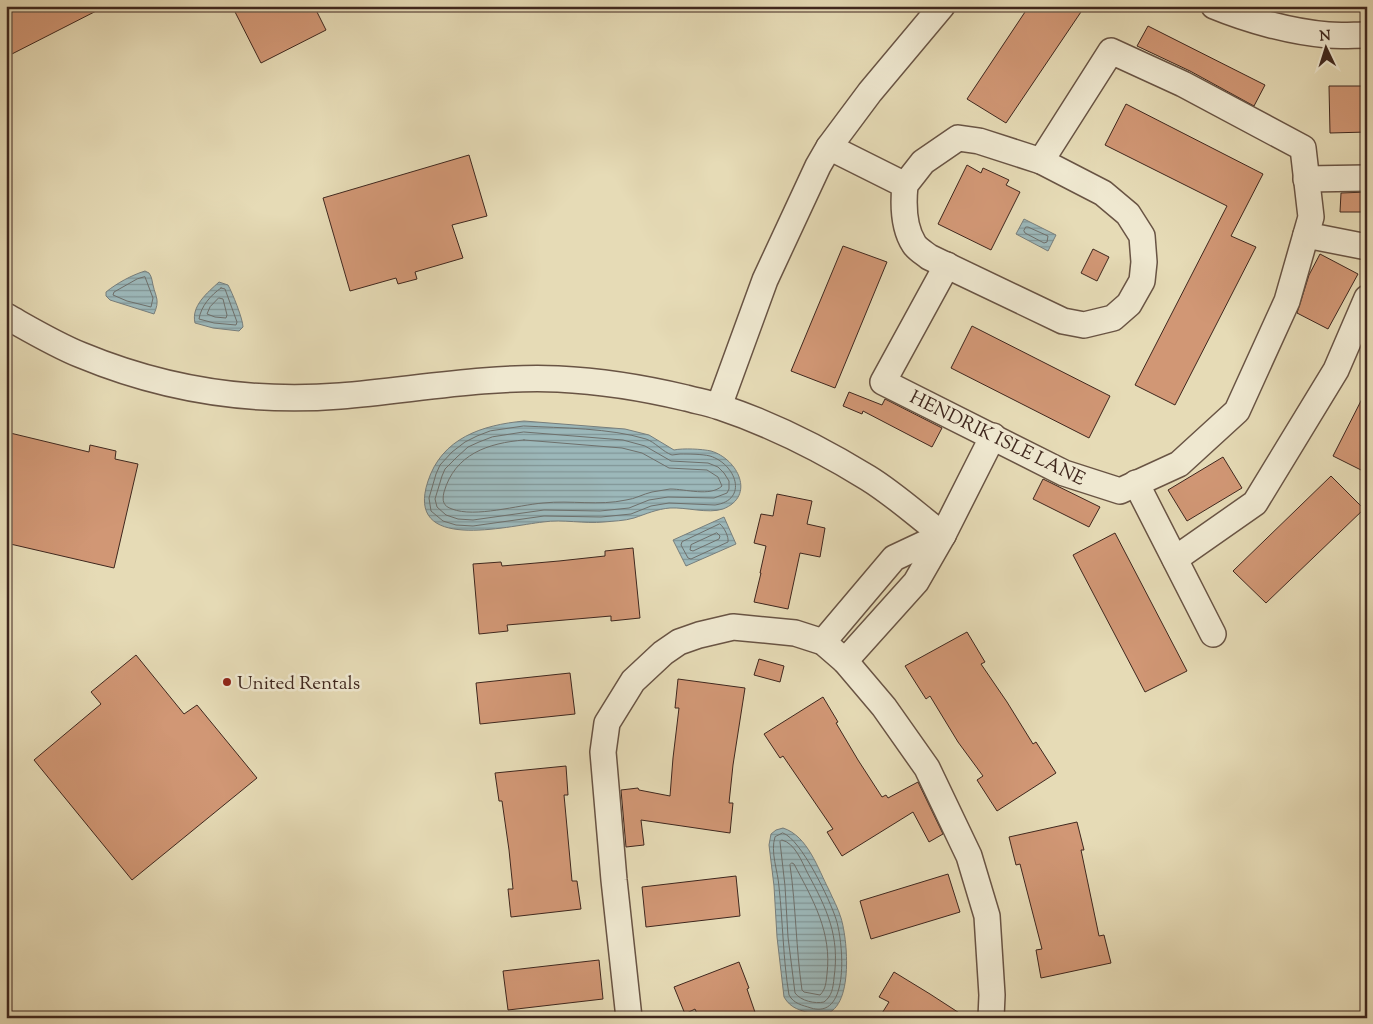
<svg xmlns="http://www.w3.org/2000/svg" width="1373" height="1024" font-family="'Sorts Mill Goudy',serif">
  <defs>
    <pattern id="water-rules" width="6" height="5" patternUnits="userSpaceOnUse" patternTransform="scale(1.25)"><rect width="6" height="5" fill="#9cb8ba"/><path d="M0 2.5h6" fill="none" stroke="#819697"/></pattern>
  </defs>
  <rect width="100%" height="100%" fill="#e6dbb6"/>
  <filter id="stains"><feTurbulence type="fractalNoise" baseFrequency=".004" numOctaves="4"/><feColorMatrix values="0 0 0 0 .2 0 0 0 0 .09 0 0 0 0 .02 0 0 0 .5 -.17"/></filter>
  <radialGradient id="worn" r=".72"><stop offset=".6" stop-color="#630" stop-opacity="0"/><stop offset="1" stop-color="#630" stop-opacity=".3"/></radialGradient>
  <!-- water -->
  <g fill="url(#water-rules)" stroke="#777e7c">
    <path d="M 1024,219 L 1056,235 L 1048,251 L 1016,234 Z"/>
    <path d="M 145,271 L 149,273 C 152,277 152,281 153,285 C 156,298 160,300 154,314 L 110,300 L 106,296 L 106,292 C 117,283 132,275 145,271 Z"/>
    <path d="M 219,282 L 228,285 C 232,292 243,319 243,327 L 239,331 L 213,328 L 195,323 C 191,306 207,293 219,282 Z"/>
    <path d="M 524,421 L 625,429 L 649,435 L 674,450 C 683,448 702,449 711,451 C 738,459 756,496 723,509 C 708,514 686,507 670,508 C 657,509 646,514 634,518 C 624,521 613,521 604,522 C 584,524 563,519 543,522 C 507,526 404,553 428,481 C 442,438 482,425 524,421 Z"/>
    <path d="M 724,517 L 736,544 L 686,566 L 673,540 Z"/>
    <path d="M 783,828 C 808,836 818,869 829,890 C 833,899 838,908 841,918 C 848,940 856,1024 813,1014 C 800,1010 791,1009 784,997 L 777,937 L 774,886 L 769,845 L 771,834 L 776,830 Z"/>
  </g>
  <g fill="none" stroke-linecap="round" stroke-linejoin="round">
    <!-- shore -->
    <g stroke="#6e706c" stroke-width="1">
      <path d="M 1026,227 L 1028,227 L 1048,236 L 1047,242 L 1044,243 L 1025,233 L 1024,231 Z"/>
      <path d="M 145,277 L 153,298 L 151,307 L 127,301 L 113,295 L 114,292 L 137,279 Z"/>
      <path d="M 221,288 L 225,289 L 237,322 L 236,325 L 214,323 L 199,319 C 201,306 211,295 221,288 Z"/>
      <path d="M 219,298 L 223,299 L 227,315 L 226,318 L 215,317 L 207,314 L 210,307 Z"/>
      <path d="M 524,426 C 561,428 610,428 646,439 C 655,442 663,452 672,455 C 675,455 677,454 680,454 C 688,454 702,454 710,456 C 736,464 749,500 715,505 L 669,503 L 651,506 L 631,514 L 601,517 L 544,516 L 473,526 L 456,525 L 443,521 L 431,511 L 429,498 L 436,474 L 440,465 L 452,452 L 465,442 L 477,436 L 490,431 Z"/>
      <path d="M 524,432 L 623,440 L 645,446 L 671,461 L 708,463 L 718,467 L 724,473 L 729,481 L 729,489 L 727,493 L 714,498 L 668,497 L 649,500 L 629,508 L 600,511 L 544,510 L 473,520 L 458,519 L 446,515 L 437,507 L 435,499 L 442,476 L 445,469 L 457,457 L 468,447 L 479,442 L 492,437 Z"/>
      <path d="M 524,440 L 622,448 L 642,453 L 669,468 L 707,470 L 718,477 L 722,486 C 710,497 686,489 670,489 C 664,490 658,491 652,492 C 643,494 635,499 626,500 C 599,506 571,500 543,503 C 518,505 475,518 452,509 C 443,506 442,501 444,492 C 455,454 488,443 524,440 Z"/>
      <path d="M 720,524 C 724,527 729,537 728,542 L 691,559 L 688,558 L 681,545 L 682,542 Z"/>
      <path d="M 717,533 L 720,536 L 719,539 L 693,551 L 690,550 L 691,545 Z"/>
      <path d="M 783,833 C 801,839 830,900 836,919 C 843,940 851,1020 811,1008 C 802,1005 794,1004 789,995 C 783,959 783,923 779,887 C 778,871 770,852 775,837 Z"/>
      <path d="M 782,840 C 795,843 802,862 807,872 C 827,909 840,936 834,978 C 833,988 832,996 824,1002 C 815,1004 801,1001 795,993 L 788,937 L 785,886 L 780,842 Z"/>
      <path d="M 792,863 L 794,864 C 813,900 832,932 827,974 C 826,982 826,989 820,995 L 804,992 L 802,990 C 796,949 796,907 790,865 Z"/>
    </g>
  </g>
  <!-- building -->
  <g fill="#d19775" stroke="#3f271e">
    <path d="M 23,6 L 106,6 L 6,57 L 6,15 Z"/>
    <path d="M 232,6 L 314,6 L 326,30 L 261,63 Z"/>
    <path d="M 1029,6 L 1085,6 L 1006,123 L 967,99 Z"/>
    <path d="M 1148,26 L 1265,85 L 1254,106 L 1190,71 L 1137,46 Z"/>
    <path d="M 1329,86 L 1367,86 L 1367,132 L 1330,133 Z"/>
    <path d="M 1126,104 L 1263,174 L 1231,236 L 1256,247 L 1175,405 L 1135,385 L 1227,206 L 1105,145 Z"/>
    <path d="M 469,155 L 487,216 L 452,225 L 463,258 L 415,272 L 417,279 L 398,284 L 396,278 L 350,291 L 323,198 Z"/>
    <path d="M 967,165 L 981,173 L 983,168 L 1009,180 L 1006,185 L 1020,192 L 991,250 L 938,224 Z"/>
    <path d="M 1367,192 L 1367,212 L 1340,212 L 1341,193 Z"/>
    <path d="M 843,246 L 887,262 L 835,388 L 791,371 Z"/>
    <path d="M 1093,249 L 1109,257 L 1097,281 L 1081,273 Z"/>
    <path d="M 1320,254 L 1358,274 L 1328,329 L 1297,313 L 1309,275 Z"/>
    <path d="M 972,326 L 1110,396 L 1089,438 L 951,368 Z"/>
    <path d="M 1367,389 L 1367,473 L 1333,456 Z"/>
    <path d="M 849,392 L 882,405 L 885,399 L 942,428 L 932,447 L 863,411 L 862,414 L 843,406 Z"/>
    <path d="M 6,432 L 89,452 L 90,445 L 116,451 L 115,459 L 138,464 L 114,568 L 6,543 Z"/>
    <path d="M 1223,457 L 1242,488 L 1187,521 L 1168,490 Z"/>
    <path d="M 1331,476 L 1364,509 L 1266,603 L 1233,571 Z"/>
    <path d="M 1043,479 L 1100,507 L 1089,527 L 1033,499 Z"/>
    <path d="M 777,494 L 812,501 L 807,524 L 825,528 L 820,557 L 800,553 L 788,609 L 754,602 L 761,573 L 760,573 L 766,546 L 754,543 L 761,514 L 773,516 Z"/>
    <path d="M 1115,533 L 1187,671 L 1145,692 L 1073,555 Z"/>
    <path d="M 633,548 L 640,618 L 611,621 L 611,616 L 507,625 L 508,631 L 479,634 L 473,564 L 501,562 L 502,566 L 559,561 L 605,556 L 605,551 Z"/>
    <path d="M 967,632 L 985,662 L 981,664 L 1007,702 L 1033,744 L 1036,742 L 1056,773 L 997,811 L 977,780 L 983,776 L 958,742 L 930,696 L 926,699 L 905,666 Z"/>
    <path d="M 136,655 L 184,714 L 197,705 L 257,778 L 132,880 L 34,760 L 101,704 L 91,692 Z"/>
    <path d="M 759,659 L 784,666 L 780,682 L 754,675 Z"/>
    <path d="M 570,673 L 575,714 L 480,724 L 476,683 Z"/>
    <path d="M 678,679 L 745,688 L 733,765 L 729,803 L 733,803 L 730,833 L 641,820 L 644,845 L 626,847 L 621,790 L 638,788 L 639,790 L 670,796 L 673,758 L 679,708 L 675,708 Z"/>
    <path d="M 823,697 L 838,722 L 836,723 L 858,760 L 882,797 L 886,795 L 888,798 L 918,782 L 943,834 L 929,842 L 913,812 L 842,856 L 827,832 L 833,829 L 783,756 L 780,758 L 764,734 Z"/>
    <path d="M 566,766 L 568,795 L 564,795 L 572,881 L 577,881 L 581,909 L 511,917 L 508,889 L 513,889 L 509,850 L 502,801 L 499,801 L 495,773 Z"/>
    <path d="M 1077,822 L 1084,850 L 1081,850 L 1099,936 L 1104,935 L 1111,963 L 1041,978 L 1036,950 L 1042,949 L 1020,864 L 1016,865 L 1009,837 Z"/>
    <path d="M 948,874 L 960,912 L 871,939 L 860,901 Z"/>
    <path d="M 736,876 L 740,916 L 646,927 L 642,887 Z"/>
    <path d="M 599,960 L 603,999 L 508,1010 L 503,971 Z"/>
    <path d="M 739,962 L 749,988 L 747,989 L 757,1018 L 699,1018 L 695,1009 L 685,1014 L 674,987 Z"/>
    <path d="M 894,972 L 930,994 L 967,1018 L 879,1018 L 889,1002 L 879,997 Z"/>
  </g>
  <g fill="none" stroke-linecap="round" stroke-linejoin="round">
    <defs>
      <g id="minor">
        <path d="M 1214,6 C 1248,20 1291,32 1328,35 C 1341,36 1354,35 1367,35"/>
        <path d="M 829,147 L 905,185 C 903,205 903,227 914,244 C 917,249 924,253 929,257 L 1063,321 L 1084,325 L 1113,318 L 1129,304 L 1142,281 L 1144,262 L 1142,236 L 1128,214 L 1103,193 L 1041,161 L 979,141 L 958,138 L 923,162 L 905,185"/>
        <path d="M 1306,179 L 1367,178"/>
        <path d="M 1306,235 L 1367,247"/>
        <path d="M 947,265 L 883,382 L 1064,473 L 1120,491 L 1179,464 L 1237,411 L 1287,301 L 1311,217 L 1303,148 L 1183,84 L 1111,51 L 1041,161"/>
        <path d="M 6,316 C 31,330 56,345 81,355 C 163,389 252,403 340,396 C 413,390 484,376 558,379 C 601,381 644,388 686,398 C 697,401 709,403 720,407 C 771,424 821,449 868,478 C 894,494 918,516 943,535"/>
        <path d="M 719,406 L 765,280 L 818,166 L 829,147 L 870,92 L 942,6"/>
        <path d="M 1136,483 L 1213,634"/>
        <path d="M 1175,559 L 1255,503 L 1336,370 L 1367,298"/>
        <path d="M 823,642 L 894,558 L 943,535"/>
        <path d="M 845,661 L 916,582 L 943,535 L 993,436"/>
        <path d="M 629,1018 L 614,880 L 603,752 L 607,723 L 633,681 L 663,653 L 679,642 L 699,635 L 733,627 L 795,633 L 823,642 L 845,661 L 884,707 L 927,768 L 969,856 L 987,916 L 992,995 L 991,1018"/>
      </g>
    </defs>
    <!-- minor casing -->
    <use href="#minor" stroke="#695444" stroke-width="28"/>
    <!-- minor -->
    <use href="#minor" stroke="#efe8d0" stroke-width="25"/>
  </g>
  <!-- markers -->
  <circle fill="#8f2418" stroke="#efe8d0" stroke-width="2" cx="227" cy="682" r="5"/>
  <g text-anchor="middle" stroke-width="5" stroke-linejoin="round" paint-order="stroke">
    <!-- street labels -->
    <g font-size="19" fill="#3f271e" stroke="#efe8d0">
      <text transform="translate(998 437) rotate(26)" y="7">HENDRIK ISLE LANE</text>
    </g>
    <!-- poi labels -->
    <g font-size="19" fill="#3f271e" stroke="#efe8d0" text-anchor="start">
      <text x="237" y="689">United Rentals</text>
    </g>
  </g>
  <!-- margin -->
  <rect width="1373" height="1024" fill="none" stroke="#e6dbb6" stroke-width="25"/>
  <rect x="8" y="8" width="1358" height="1009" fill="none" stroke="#3f271e" stroke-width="2.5"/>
  <rect x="12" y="12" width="1348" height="999" fill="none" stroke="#3f271e"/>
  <!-- north arrow -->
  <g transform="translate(1326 48) rotate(356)" stroke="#efe8d0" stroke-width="4" paint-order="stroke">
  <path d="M0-4L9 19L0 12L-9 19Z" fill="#3f271e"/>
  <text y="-8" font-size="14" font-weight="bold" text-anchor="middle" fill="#3f271e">N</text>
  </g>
  <rect width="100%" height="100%" filter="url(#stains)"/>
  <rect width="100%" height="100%" fill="url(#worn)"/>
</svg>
